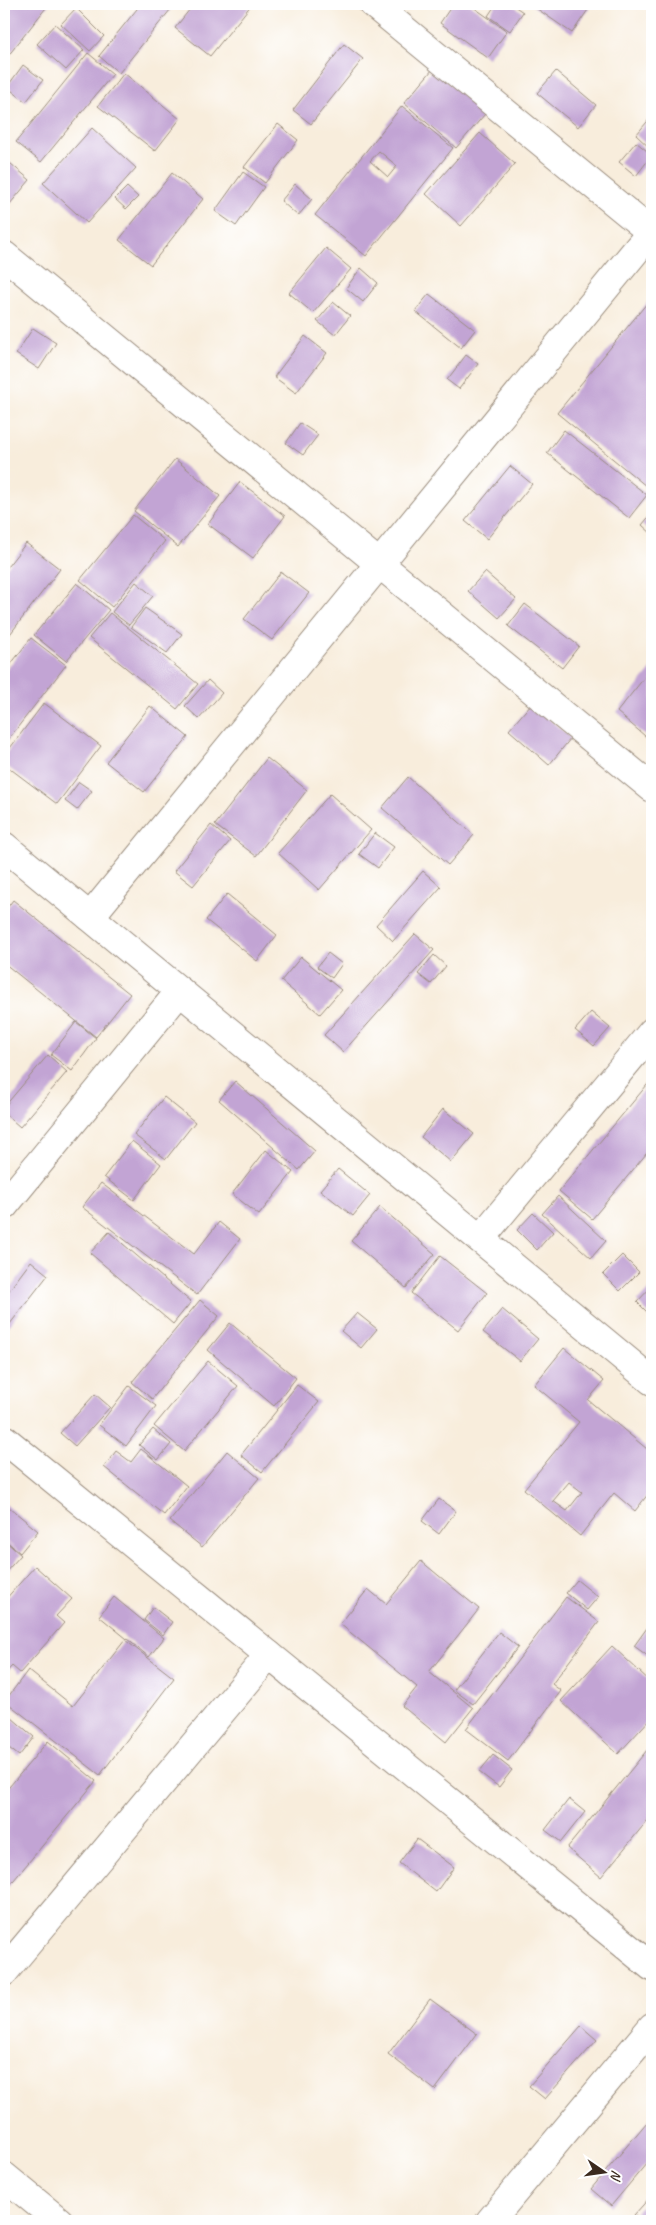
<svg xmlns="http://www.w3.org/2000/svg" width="656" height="2225" font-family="Caveat,sans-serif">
  <rect width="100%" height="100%" fill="#fff"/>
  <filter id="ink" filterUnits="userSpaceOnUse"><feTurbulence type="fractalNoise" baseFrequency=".02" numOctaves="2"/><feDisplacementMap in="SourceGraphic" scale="10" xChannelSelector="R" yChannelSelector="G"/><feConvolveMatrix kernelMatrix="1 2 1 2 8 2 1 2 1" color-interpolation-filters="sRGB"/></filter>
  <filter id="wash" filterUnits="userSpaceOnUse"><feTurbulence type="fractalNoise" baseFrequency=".0096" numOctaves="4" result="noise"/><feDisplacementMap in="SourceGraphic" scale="20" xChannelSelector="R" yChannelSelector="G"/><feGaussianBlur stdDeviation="1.12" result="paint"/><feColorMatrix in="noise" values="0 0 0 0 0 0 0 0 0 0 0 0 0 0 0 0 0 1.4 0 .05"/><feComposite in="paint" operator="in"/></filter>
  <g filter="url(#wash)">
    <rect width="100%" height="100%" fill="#f8eddc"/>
    <g id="blocks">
      <!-- building -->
      <g fill="#c2a4d4" fill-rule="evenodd">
        <path d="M 4,4 L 49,4 L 4,61 Z"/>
        <path d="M 141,4 L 175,4 L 119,73 L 99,56 Z"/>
        <path d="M 194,4 L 252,4 L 210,56 L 175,28 Z"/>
        <path d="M 453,4 L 469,4 L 507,31 L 488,58 L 440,23 Z"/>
        <path d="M 496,4 L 511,4 L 523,12 L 510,31 L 488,16 Z"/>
        <path d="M 530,4 L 592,4 L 572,33 Z"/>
        <path d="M 76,8 L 104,36 L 90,51 L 61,24 Z"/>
        <path d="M 55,24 L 84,50 L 66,70 L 37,44 Z"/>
        <path d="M 344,44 L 363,59 L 311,124 L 293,110 Z"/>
        <path d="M 88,53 L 113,74 L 41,162 L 16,142 Z"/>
        <path d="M 23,65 L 43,80 L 26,102 L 7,87 Z"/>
        <path d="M 433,69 L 485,114 L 456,148 L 404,103 Z"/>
        <path d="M 556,71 L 596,105 L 578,127 L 537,93 Z"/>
        <path d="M 124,73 L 180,119 L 155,151 L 98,106 Z"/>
        <path d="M 402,106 L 453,148 L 366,256 L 315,215 ZM 379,151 L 397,166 L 388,177 L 370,161 Z"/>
        <path d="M 652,116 L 652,150 L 636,135 Z"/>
        <path d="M 278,124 L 298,140 L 265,183 L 244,167 Z"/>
        <path d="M 92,128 L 136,168 L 87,223 L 43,183 Z"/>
        <path d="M 480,133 L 515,164 L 461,226 L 426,194 Z"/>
        <path d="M 636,142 L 652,155 L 636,176 L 619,162 Z"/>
        <path d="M 4,158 L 30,180 L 4,211 Z"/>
        <path d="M 243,172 L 264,187 L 236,226 L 215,211 Z"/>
        <path d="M 172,173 L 203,199 L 151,265 L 119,240 Z"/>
        <path d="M 295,184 L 312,199 L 298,216 L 281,201 Z"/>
        <path d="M 127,187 L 138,197 L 126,209 L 115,199 Z"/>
        <path d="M 326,248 L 351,269 L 313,313 L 289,293 Z"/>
        <path d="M 361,268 L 378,283 L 363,302 L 346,288 Z"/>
        <path d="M 429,294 L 475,330 L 461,348 L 415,311 Z"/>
        <path d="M 652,297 L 652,491 L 557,413 Z"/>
        <path d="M 333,302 L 350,316 L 335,335 L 317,321 Z"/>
        <path d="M 33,328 L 56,343 L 39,369 L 16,354 Z"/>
        <path d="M 305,336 L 327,353 L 296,393 L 274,377 Z"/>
        <path d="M 466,355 L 478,364 L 459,389 L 447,380 Z"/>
        <path d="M 300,423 L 318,435 L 303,455 L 286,443 Z"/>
        <path d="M 564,430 L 647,495 L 629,518 L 547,453 Z"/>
        <path d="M 175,459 L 220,496 L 178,547 L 134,511 Z"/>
        <path d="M 510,466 L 532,484 L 487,539 L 465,521 Z"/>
        <path d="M 240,482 L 285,516 L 253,558 L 208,524 Z"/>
        <path d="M 652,513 L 652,534 L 642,525 Z"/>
        <path d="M 133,515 L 165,541 L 112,607 L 80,580 Z"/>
        <path d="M 26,543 L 60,569 L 4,642 L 4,571 Z"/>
        <path d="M 281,572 L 309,593 L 272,640 L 244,619 Z"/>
        <path d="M 485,572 L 516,599 L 499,618 L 468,591 Z"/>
        <path d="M 136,582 L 153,596 L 129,625 L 112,612 Z"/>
        <path d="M 77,583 L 109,610 L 66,661 L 34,635 Z"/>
        <path d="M 525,604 L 579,646 L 562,668 L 508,626 Z"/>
        <path d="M 145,608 L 182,634 L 167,653 L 131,627 Z"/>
        <path d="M 110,613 L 198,684 L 177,709 L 89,638 Z"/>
        <path d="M 31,638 L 66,665 L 7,741 L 4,738 L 4,673 Z"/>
        <path d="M 652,668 L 652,742 L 617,712 Z"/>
        <path d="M 208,680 L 222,693 L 199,719 L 185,706 Z"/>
        <path d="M 44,703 L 101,746 L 57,804 L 4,764 L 4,756 Z"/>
        <path d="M 531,704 L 571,738 L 549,765 L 509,730 Z"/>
        <path d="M 150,706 L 188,737 L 144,792 L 106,762 Z"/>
        <path d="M 267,758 L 307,790 L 256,856 L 215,825 Z"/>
        <path d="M 408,777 L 474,835 L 448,865 L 382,808 Z"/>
        <path d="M 79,782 L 92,791 L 77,810 L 65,801 Z"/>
        <path d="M 330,794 L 371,830 L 319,890 L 278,853 Z"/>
        <path d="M 211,825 L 230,841 L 193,886 L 174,871 Z"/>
        <path d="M 375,833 L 394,847 L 378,868 L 359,854 Z"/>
        <path d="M 423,871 L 441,887 L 393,941 L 376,925 Z"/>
        <path d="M 227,894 L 277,935 L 257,961 L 206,920 Z"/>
        <path d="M 13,900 L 130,994 L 96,1037 L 4,963 L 4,912 Z"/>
        <path d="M 415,934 L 434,950 L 343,1052 L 324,1035 Z"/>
        <path d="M 328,953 L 342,964 L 332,978 L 317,967 Z"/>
        <path d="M 434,955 L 446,966 L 431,984 L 418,974 Z"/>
        <path d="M 301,957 L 341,990 L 320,1014 L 281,981 Z"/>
        <path d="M 591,1012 L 610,1028 L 594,1046 L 575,1030 Z"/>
        <path d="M 76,1022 L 96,1038 L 72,1071 L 51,1055 Z"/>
        <path d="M 48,1055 L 67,1072 L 20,1127 L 4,1113 L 4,1107 Z"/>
        <path d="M 652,1079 L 652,1147 L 592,1219 L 559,1191 Z"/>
        <path d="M 235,1081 L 315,1151 L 299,1170 L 219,1100 Z"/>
        <path d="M 164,1097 L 195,1122 L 166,1159 L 134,1135 Z"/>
        <path d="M 443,1109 L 474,1134 L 451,1162 L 421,1137 Z"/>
        <path d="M 132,1141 L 161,1164 L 134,1200 L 104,1177 Z"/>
        <path d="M 266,1150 L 293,1172 L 259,1215 L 232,1194 Z"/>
        <path d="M 338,1169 L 370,1195 L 353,1216 L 320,1190 Z"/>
        <path d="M 101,1183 L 194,1254 L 219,1222 L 240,1239 L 197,1295 L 82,1207 Z"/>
        <path d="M 558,1196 L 606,1241 L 591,1258 L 542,1214 Z"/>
        <path d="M 380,1207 L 435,1254 L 406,1288 L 351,1241 Z"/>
        <path d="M 533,1213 L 553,1232 L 537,1250 L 517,1230 Z"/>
        <path d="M 109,1232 L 191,1302 L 173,1324 L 90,1253 Z"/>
        <path d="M 622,1255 L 639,1272 L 620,1291 L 603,1274 Z"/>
        <path d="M 440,1256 L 487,1293 L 458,1330 L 411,1293 Z"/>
        <path d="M 31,1261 L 48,1275 L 6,1329 L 4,1328 L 4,1297 Z"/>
        <path d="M 652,1286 L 652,1317 L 637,1302 Z"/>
        <path d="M 200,1300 L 219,1316 L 152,1399 L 132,1382 Z"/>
        <path d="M 502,1309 L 538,1339 L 520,1361 L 483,1332 Z"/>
        <path d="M 357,1313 L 377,1329 L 361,1348 L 341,1331 Z"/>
        <path d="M 230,1323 L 296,1378 L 274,1406 L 208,1350 Z"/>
        <path d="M 564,1348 L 604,1381 L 588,1400 L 647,1449 L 652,1443 L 652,1489 L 635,1511 L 614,1493 L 580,1536 L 524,1489 L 579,1422 L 534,1385 ZM 569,1482 L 582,1492 L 567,1511 L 553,1501 Z"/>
        <path d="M 208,1361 L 238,1386 L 184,1451 L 154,1426 Z"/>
        <path d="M 297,1385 L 319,1402 L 262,1472 L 241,1455 Z"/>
        <path d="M 129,1386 L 156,1406 L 126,1446 L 99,1425 Z"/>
        <path d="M 95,1394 L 110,1407 L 75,1446 L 60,1433 Z"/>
        <path d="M 153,1429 L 171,1444 L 158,1460 L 139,1445 Z"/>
        <path d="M 141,1449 L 187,1486 L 164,1515 L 104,1467 L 116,1451 L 131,1462 Z"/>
        <path d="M 227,1451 L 259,1478 L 202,1547 L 170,1521 Z"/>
        <path d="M 439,1499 L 456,1511 L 439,1534 L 422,1521 Z"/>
        <path d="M 4,1503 L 38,1531 L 20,1553 L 4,1539 Z"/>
        <path d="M 4,1540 L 21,1555 L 4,1574 Z"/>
        <path d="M 421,1561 L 479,1609 L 429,1672 L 473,1708 L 446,1742 L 402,1706 L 417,1687 L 340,1624 L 368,1589 L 386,1604 Z"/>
        <path d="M 35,1566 L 72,1599 L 56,1616 L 64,1623 L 20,1673 L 12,1666 L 4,1675 L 4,1601 Z"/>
        <path d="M 577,1580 L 598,1597 L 587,1610 L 566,1593 Z"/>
        <path d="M 114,1597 L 164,1638 L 149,1657 L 99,1616 Z"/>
        <path d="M 566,1597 L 599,1622 L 552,1684 L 561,1691 L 508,1761 L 466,1729 Z"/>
        <path d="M 153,1607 L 172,1622 L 163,1635 L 144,1620 Z"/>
        <path d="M 652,1621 L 652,1659 L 634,1646 Z"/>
        <path d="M 499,1632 L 518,1647 L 473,1704 L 454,1690 Z"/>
        <path d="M 125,1640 L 174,1678 L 100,1775 L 5,1701 L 28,1670 L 73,1706 Z"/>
        <path d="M 612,1646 L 652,1683 L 652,1717 L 618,1754 L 561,1701 Z"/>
        <path d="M 4,1711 L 34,1737 L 19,1756 L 4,1744 Z"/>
        <path d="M 48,1741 L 96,1781 L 4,1892 L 4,1793 Z"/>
        <path d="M 652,1744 L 652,1815 L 601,1877 L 567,1848 Z"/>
        <path d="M 493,1755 L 512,1770 L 499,1787 L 479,1772 Z"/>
        <path d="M 569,1799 L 585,1812 L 561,1842 L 545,1830 Z"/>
        <path d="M 417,1839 L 454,1867 L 436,1892 L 399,1863 Z"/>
        <path d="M 430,1999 L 477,2034 L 435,2090 L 388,2054 Z"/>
        <path d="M 581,2026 L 597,2040 L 545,2099 L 529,2086 Z"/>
        <path d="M 652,2116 L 652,2157 L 611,2206 L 591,2189 Z"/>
        <path d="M 652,2195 L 652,2221 L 641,2221 L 634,2215 Z"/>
      </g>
    </g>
  </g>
  <g filter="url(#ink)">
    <use href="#blocks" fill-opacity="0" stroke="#9a8c7d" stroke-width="1"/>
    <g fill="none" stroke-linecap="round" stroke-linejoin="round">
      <defs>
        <g id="minor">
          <path d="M 373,4 L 652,233"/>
          <path d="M 4,255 L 652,788"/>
          <path d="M 4,846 L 652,1381"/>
          <path d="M 90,917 L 652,231"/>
          <path d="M 4,1206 L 180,991"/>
          <path d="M 480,1239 L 652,1032"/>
          <path d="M 4,1439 L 652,1967"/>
          <path d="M 4,1972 L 269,1655"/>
          <path d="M 4,2176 L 59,2221"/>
          <path d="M 490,2221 L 652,2027"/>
        </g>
      </defs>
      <!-- minor casing -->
      <use href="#minor" stroke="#9a8c7d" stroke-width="30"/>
      <!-- minor -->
      <use href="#minor" stroke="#fff" stroke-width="28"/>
    </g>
  </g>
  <!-- margin -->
  <rect width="656" height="2225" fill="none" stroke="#fff" stroke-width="20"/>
  <!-- north arrow -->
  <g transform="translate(604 2172) rotate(103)" stroke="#ffffff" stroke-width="4" paint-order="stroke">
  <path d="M0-4L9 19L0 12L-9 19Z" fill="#3b2a1e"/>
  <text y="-8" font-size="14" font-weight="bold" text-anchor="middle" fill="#3b2a1e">N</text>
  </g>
</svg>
